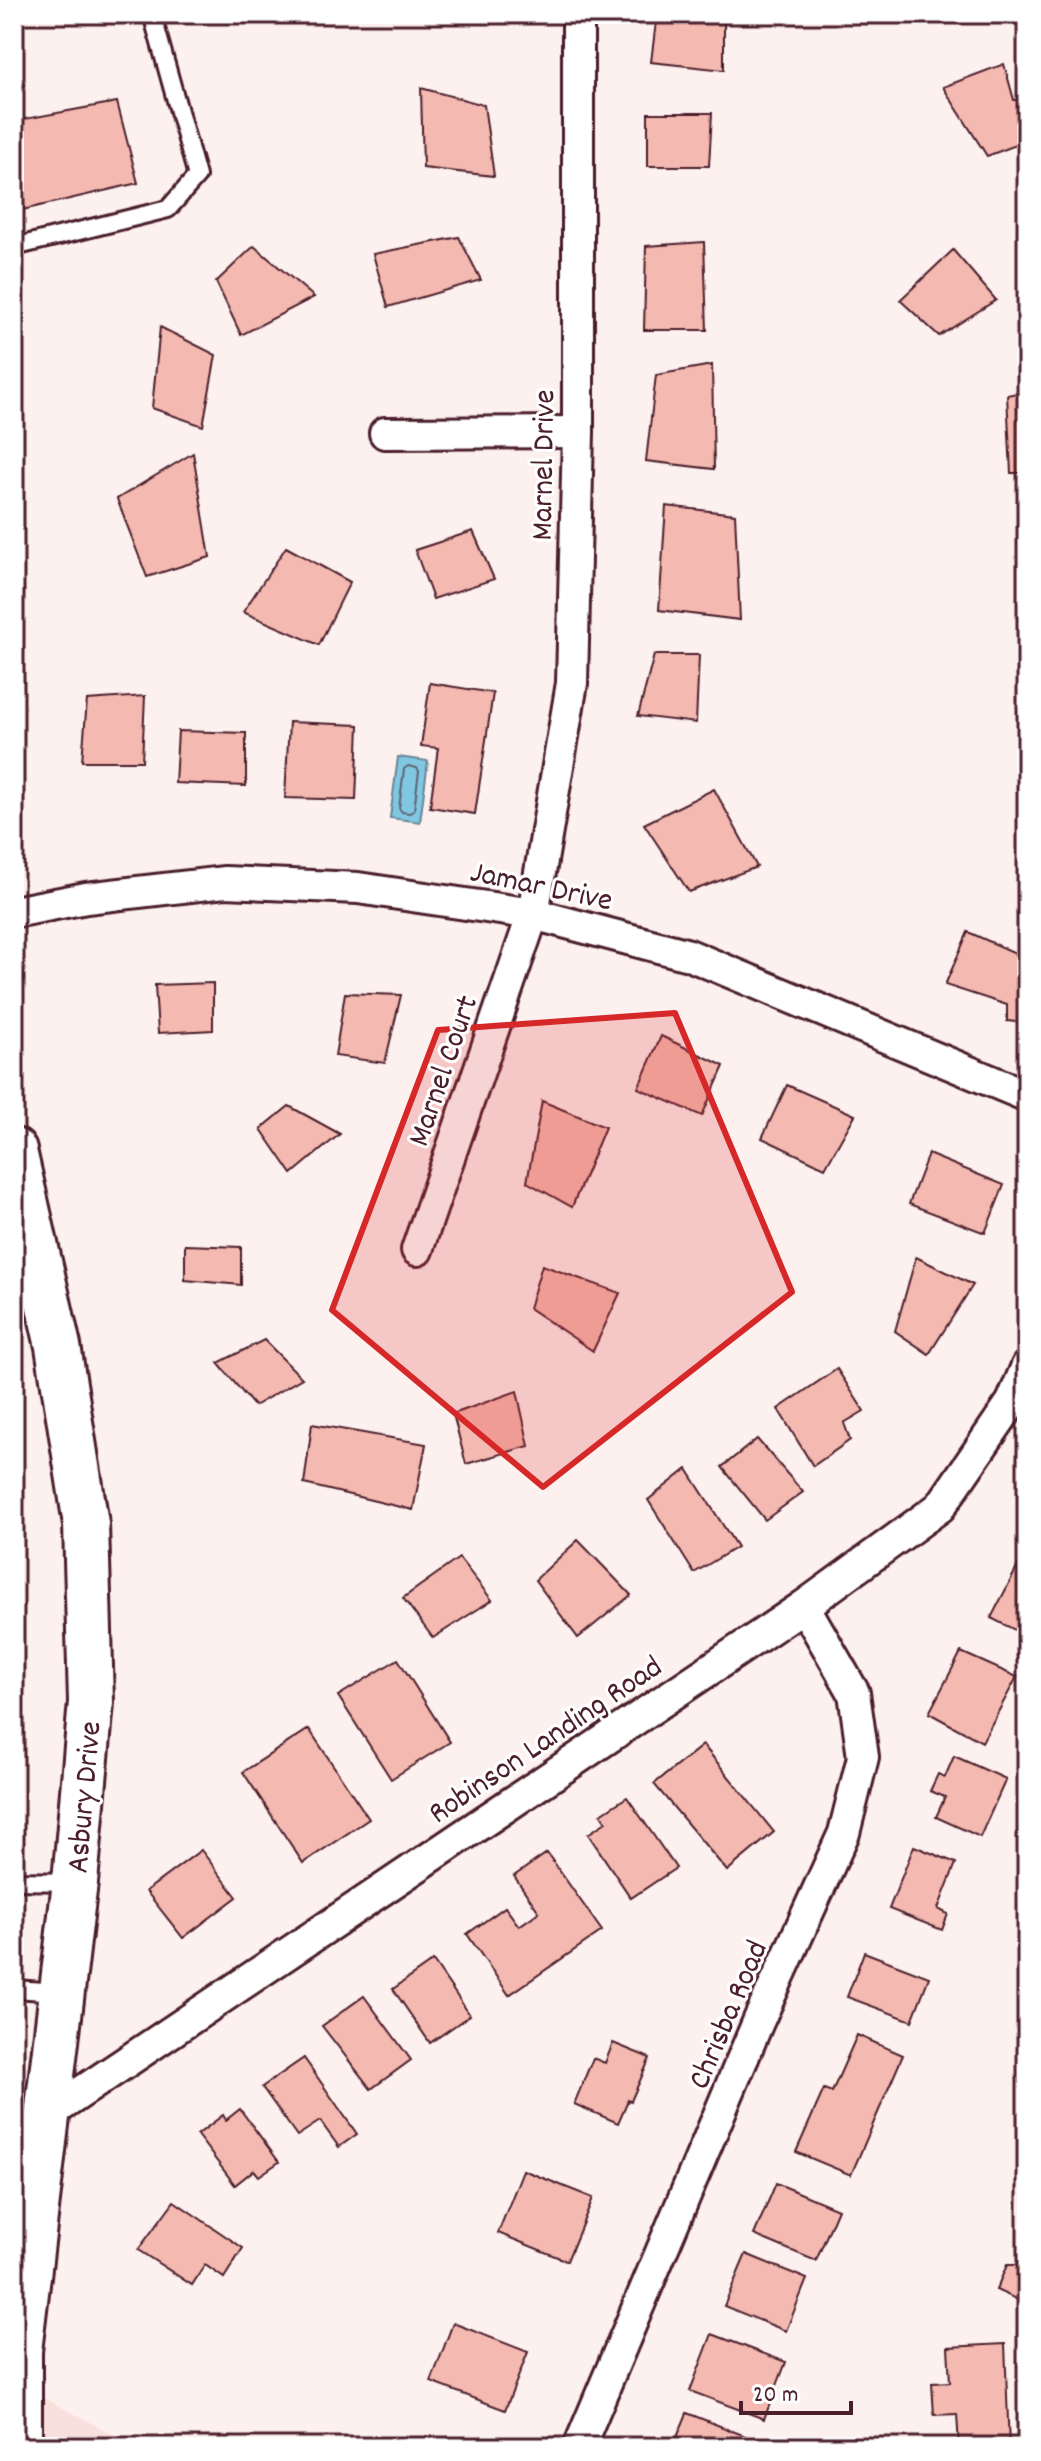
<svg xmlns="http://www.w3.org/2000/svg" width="1041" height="2461" font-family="Dekko,sans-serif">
  <rect width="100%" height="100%" fill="#fdf1ef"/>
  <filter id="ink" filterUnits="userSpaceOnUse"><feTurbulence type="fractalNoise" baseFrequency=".0125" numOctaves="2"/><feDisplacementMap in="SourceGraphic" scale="16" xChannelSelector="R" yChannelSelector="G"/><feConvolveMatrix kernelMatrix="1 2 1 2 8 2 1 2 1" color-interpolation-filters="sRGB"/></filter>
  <g filter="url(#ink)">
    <!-- built -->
    <g fill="#fae0dc">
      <path d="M 23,1948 L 14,2038 L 14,1949 Z"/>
      <path d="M 14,2382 L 137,2447 L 14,2447 Z"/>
    </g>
    <!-- water -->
    <path fill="#80c8e1" stroke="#6a8498" stroke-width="2" d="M 398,757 L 428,761 L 420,822 L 390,818 Z"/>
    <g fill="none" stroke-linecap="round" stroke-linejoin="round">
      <!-- shore -->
      <path stroke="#606374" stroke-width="2" d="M 408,766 L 417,768 L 419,771 L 414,810 L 410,813 L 402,812 L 399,808 L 404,769 Z"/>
    </g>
    <!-- building -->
    <g fill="#f4b9b0" stroke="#4a1f2b" stroke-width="2">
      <path d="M 657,14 L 724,15 L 724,70 L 651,62 Z"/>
      <path d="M 971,14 L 997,14 L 993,23 Z"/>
      <path d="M 1004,64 L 1014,100 L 1027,100 L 1027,141 L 987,156 L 943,87 Z"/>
      <path d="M 421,88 L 484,105 L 494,176 L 423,168 Z"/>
      <path d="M 117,102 L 138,183 L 14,212 L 14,121 Z"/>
      <path d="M 648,113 L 712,113 L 709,166 L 648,166 Z"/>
      <path d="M 459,237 L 481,280 L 388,307 L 373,254 Z"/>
      <path d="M 704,242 L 707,330 L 644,330 L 646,246 Z"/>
      <path d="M 254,246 L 314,297 L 241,335 L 216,282 Z"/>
      <path d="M 953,250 L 996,300 L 939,336 L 900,300 Z"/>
      <path d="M 160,327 L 216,355 L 203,426 L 152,408 Z"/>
      <path d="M 712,365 L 714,469 L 646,461 L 656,375 Z"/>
      <path d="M 1027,391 L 1027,473 L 1011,473 L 1007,395 Z"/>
      <path d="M 193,453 L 210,557 L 147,577 L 117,499 Z"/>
      <path d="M 666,506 L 735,514 L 740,620 L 659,610 Z"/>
      <path d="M 473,531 L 494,579 L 433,599 L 415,550 Z"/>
      <path d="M 286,547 L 350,582 L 319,645 L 243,612 Z"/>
      <path d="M 654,655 L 699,655 L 696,723 L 638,716 Z"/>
      <path d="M 430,683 L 493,693 L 475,814 L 430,807 L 438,748 L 421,746 Z"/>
      <path d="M 145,696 L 142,761 L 82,761 L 87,700 Z"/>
      <path d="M 289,722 L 359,725 L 356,800 L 285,798 Z"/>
      <path d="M 178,731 L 246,733 L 246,786 L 175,783 Z"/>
      <path d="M 714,789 L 757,867 L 689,892 L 644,824 Z"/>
      <path d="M 968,932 L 1027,958 L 1025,980 L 1027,980 L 1027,1023 L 1007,1021 L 1007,1005 L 945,985 Z"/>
      <path d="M 213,983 L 213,1030 L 158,1033 L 155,985 Z"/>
      <path d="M 345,993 L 401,995 L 385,1063 L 335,1056 Z"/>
      <path d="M 661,1036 L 724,1066 L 702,1116 L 638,1088 Z"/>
      <path d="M 787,1085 L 855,1115 L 825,1168 L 762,1138 Z"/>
      <path d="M 542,1101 L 605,1127 L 572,1207 L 527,1182 Z"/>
      <path d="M 289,1106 L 340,1134 L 292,1174 L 261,1129 Z"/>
      <path d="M 928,1154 L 1004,1185 L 985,1233 L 909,1204 Z"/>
      <path d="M 185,1245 L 241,1247 L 241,1285 L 185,1280 Z"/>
      <path d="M 916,1257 L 973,1285 L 929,1354 L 895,1331 Z"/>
      <path d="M 542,1265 L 620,1293 L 593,1351 L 529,1308 Z"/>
      <path d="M 264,1340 L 302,1378 L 254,1406 L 218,1363 Z"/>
      <path d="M 837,1369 L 864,1411 L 844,1423 L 850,1440 L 813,1466 L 778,1409 Z"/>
      <path d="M 517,1391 L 529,1446 L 466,1464 L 453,1414 Z"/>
      <path d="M 312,1424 L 426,1444 L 413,1510 L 304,1484 Z"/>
      <path d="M 757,1439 L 803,1492 L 765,1520 L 722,1467 Z"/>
      <path d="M 687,1469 L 737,1547 L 694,1573 L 648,1500 Z"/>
      <path d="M 578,1540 L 631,1595 L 578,1638 L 535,1580 Z"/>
      <path d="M 459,1558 L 492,1600 L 433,1638 L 403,1598 Z"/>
      <path d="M 1022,1558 L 1027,1560 L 1027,1636 L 991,1618 Z"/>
      <path d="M 961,1652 L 1017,1677 L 982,1742 L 929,1713 Z"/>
      <path d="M 398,1659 L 450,1742 L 391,1779 L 338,1696 Z"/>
      <path d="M 309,1729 L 369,1819 L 303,1863 L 243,1772 Z"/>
      <path d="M 703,1745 L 774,1832 L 727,1871 L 654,1784 Z"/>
      <path d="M 954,1756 L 1006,1779 L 980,1837 L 936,1817 L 945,1797 L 930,1791 L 938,1774 L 945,1777 Z"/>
      <path d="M 627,1797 L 676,1868 L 631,1898 L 588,1834 L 606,1822 L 601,1814 Z"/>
      <path d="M 914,1846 L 956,1863 L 938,1909 L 948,1914 L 942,1930 L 889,1909 Z"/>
      <path d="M 201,1850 L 237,1897 L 183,1938 L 146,1891 Z"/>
      <path d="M 547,1853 L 602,1931 L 509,1995 L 467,1934 L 505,1907 L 519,1926 L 539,1912 L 514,1876 Z"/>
      <path d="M 864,1952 L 929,1977 L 912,2021 L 847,1997 Z"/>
      <path d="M 433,1961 L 470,2015 L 430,2043 L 393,1989 Z"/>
      <path d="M 364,1996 L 411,2060 L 371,2089 L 322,2026 Z"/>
      <path d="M 857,2035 L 903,2055 L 851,2175 L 796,2152 L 824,2089 L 832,2092 Z"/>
      <path d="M 613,2043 L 650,2058 L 631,2101 L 628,2100 L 618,2123 L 574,2104 L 593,2058 L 605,2063 Z"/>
      <path d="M 304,2058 L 357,2134 L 339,2147 L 320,2121 L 297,2136 L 262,2087 Z"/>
      <path d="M 240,2109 L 279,2162 L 259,2176 L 254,2170 L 235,2185 L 197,2135 L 223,2115 L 226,2120 Z"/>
      <path d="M 523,2170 L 593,2198 L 567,2261 L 498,2233 Z"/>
      <path d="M 776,2183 L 838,2209 L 816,2261 L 754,2235 Z"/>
      <path d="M 174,2201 L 243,2248 L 224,2278 L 205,2265 L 192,2285 L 138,2250 Z"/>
      <path d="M 746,2254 L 807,2279 L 786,2331 L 724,2306 Z"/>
      <path d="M 1007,2265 L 1027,2265 L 1027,2304 L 996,2290 Z"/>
      <path d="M 453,2323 L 528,2352 L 505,2410 L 431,2382 Z"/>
      <path d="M 712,2334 L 786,2362 L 764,2419 L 690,2391 Z"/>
      <path d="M 1005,2344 L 1009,2447 L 959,2447 L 957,2414 L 934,2415 L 932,2383 L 950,2382 L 948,2347 Z"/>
      <path d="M 687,2413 L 748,2437 L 744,2447 L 673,2447 Z"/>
    </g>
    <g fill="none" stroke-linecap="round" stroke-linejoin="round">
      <defs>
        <g id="lane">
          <path d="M 14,247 L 168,209 L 197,176 L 152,14"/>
          <path d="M 14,1881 L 73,1882"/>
          <path d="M 14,1989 L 59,1992"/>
        </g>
        <g id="street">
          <path d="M 385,433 L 578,432"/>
          <path d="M 14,912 L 86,898 L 225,882 L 358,888 L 533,914 L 689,955 L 1027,1096"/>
          <path d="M 417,1250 L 533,914 L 572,683 L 578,432 L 578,14"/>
          <path d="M 46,2116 L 804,1606 L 940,1507 L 1012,1402 L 1027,1366"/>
          <path d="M 579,2447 L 758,2022 L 844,1833 L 863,1757 L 854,1693 L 804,1606"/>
        </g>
        <path id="secondary" d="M 14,1151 L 58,1346 L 86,1524 L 91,1702 L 75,1882 L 19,2351 L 19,2447"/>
      </defs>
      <!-- lane casing -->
      <use href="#lane" stroke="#4a1f2b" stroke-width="22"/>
      <!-- street casing -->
      <use href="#street" stroke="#4a1f2b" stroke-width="36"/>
      <!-- secondary casing -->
      <use href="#secondary" stroke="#4a1f2b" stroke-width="50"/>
      <!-- lane -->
      <use href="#lane" stroke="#fff" stroke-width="16"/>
      <!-- street -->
      <use href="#street" stroke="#fff" stroke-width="30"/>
      <!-- secondary -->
      <use href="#secondary" stroke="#fff" stroke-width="44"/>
    </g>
  </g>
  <!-- marked area -->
  <path fill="#d62828" fill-opacity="0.2" stroke="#d62828" stroke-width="6" stroke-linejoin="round" d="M 675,1013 L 792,1292 L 543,1487 L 332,1310 L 438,1030 Z"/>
  <g text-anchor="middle" stroke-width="6" stroke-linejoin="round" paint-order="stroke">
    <!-- street labels -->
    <g font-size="32" fill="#4a1f2b" stroke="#fff">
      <text transform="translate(541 465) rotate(-89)" y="11">Marnel Drive</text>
      <text transform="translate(542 884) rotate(12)" y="11">Jamar Drive</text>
      <text transform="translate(441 1070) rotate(-71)" y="11">Marnel Court</text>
      <text transform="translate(544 1738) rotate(-34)" y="11">Robinson Landing Road</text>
      <text transform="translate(82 1797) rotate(-85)" y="11">Asbury Drive</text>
      <text transform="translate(726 2014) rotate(-67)" y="11">Chrisba Road</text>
    </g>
  </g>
  <!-- margin -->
  <rect width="1041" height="2461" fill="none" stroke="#fff" stroke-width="48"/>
  <rect x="24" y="24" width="993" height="2413" fill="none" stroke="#4a1f2b" stroke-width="3" filter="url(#ink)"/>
  <!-- scale -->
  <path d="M741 2401v12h110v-12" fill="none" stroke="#4a1f2b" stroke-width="4"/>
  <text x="753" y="2401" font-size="24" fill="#4a1f2b" stroke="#ffffff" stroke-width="6" paint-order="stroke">20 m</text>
</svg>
